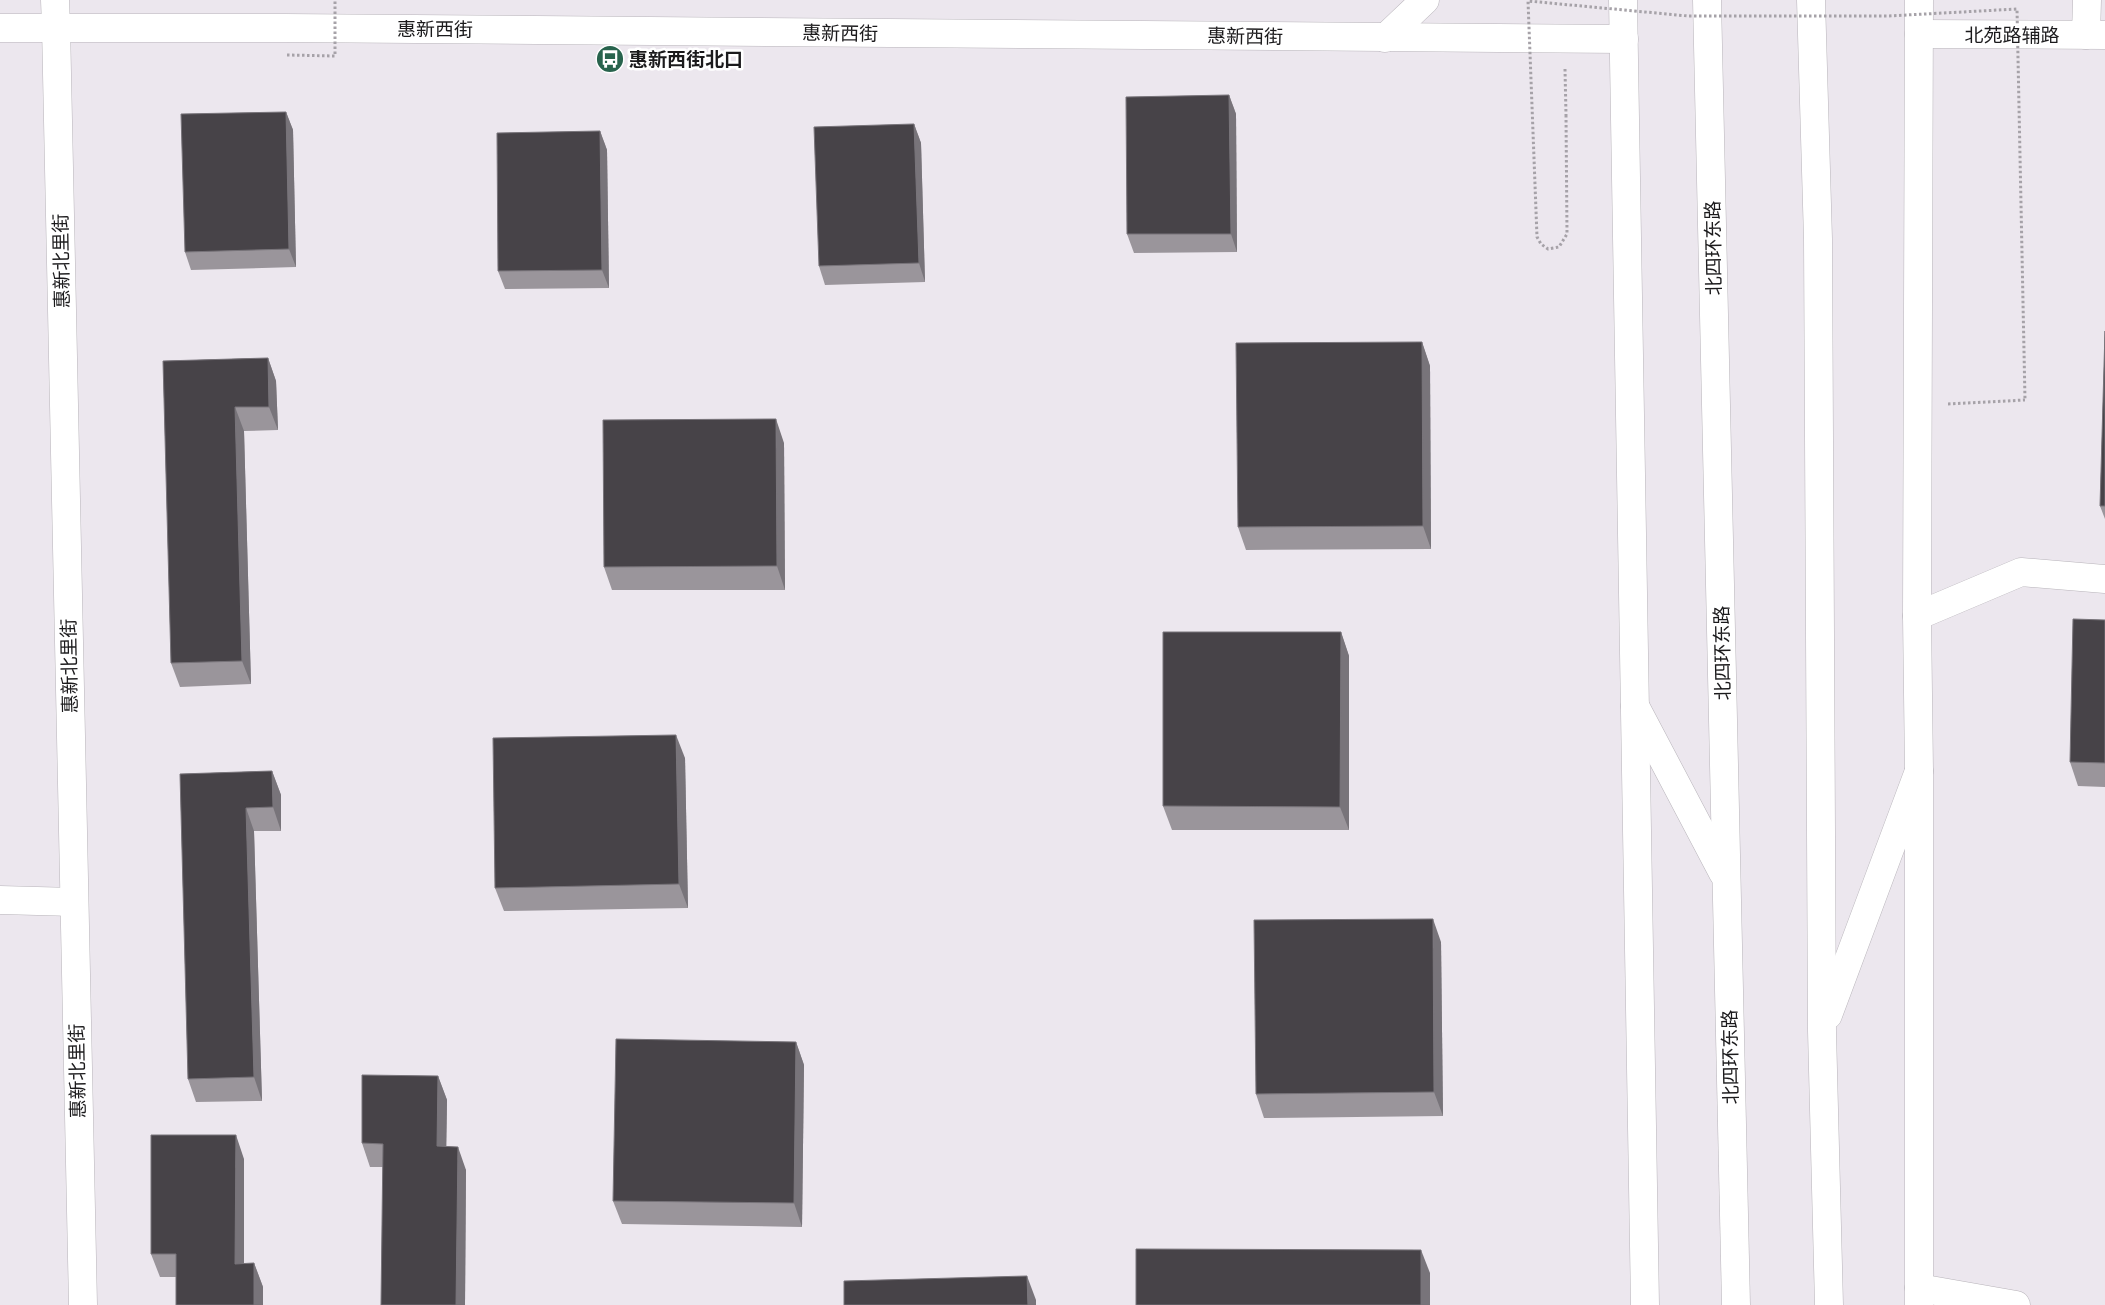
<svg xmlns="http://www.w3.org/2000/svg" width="2105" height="1305" font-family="'Space Grotesk','Noto Sans SC',sans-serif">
  <rect width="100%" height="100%" fill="#ece7ee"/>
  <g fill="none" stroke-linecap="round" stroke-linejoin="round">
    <defs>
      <g id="street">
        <path d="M 56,26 L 83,1305"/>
        <path d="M 1917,616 L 2021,572 L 2105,579"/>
        <path d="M 0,900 L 74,902"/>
        <path d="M 1919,1288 L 2016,1305"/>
      </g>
      <g id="secondary">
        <path d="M 1623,0 L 1645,1305"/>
        <path d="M 0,28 L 286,28 L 1624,39"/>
        <path d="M 1919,34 L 2105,35"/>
        <path d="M 2086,35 L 2087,0"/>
        <path d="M 1385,38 L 1425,0"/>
        <path d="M 1919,1305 L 1919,771 L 1917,616 L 1919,0"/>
      </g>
      <path id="primary" d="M 55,0 L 56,26"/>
      <g id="highway">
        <path d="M 1707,0 L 1736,1305"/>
        <path d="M 1811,0 L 1818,239 L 1822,1031 L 1829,1305"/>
        <path d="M 1635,706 L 1723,873"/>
        <path d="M 1828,1015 L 1919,771"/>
      </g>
    </defs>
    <!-- street casing -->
    <use href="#street" stroke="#b8b4ba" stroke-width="29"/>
    <!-- secondary casing -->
    <use href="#secondary" stroke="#b8b4ba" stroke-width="29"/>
    <!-- primary casing -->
    <use href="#primary" stroke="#b8b4ba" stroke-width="29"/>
    <!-- highway casing -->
    <use href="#highway" stroke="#b8b4ba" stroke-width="29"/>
    <!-- path -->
    <g stroke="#a6a2a8" stroke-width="3" stroke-dasharray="2.5 2.5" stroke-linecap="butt">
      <path d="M 1565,69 L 1566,115"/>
      <path d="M 1948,404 L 2025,400"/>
    </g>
    <!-- street -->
    <use href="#street" stroke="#fff" stroke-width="28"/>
    <!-- secondary -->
    <use href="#secondary" stroke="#fff" stroke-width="28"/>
    <!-- primary -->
    <use href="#primary" stroke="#fff" stroke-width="28"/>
    <!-- highway -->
    <use href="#highway" stroke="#fff" stroke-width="28"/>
    <!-- path-bridge -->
    <g stroke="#a6a2a8" stroke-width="3" stroke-dasharray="2.5 2.5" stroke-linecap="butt">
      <path d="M 287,55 L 335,56 L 335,0"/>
      <path d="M 1566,115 L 1567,234 L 1559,247 L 1548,249 L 1541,244 L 1537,237 L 1528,1 L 1688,16 L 1888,16 L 2017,9 L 2025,400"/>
    </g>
  </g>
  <!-- wall -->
  <g fill="#9a959b">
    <path d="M 1229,95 L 1236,114 L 1237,252 L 1134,253 L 1127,234 Z"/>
    <path d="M 286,112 L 293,130 L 296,267 L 191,270 L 185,252 Z"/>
    <path d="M 914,124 L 921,143 L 925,282 L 825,285 L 819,266 Z"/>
    <path d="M 600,131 L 607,150 L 609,288 L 505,289 L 498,271 Z"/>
    <path d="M 2105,331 L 2105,519 L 2100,506 Z"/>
    <path d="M 1422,342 L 1430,366 L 1431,549 L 1246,550 L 1238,527 Z"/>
    <path d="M 268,358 L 276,381 L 278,430 L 244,431 L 251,684 L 180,687 L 171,663 L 163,361 Z"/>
    <path d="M 784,443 L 785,590 L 612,590 L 604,567 Z"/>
    <path d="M 2105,620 L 2105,787 L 2078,786 L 2070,762 Z"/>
    <path d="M 1341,632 L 1349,656 L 1349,830 L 1172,830 L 1163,806 Z"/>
    <path d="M 685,758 L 688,908 L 504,911 L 495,888 Z"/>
    <path d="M 272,771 L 281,795 L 281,831 L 254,831 L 262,1101 L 196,1102 L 188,1079 L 180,774 Z"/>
    <path d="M 1441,942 L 1443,1116 L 1264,1118 L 1256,1094 Z"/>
    <path d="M 796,1042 L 804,1065 L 802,1227 L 622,1224 L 613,1201 Z"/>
    <path d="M 438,1076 L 447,1100 L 446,1146 L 466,1170 L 465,1305 L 381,1305 L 383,1167 L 370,1167 L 362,1143 Z"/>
    <path d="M 244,1159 L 244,1264 L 254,1263 L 263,1287 L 176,1277 L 160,1277 L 151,1254 Z"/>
  </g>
  <!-- shaded-wall -->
  <g fill="#78747a">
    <path d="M 1229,95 L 1236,114 L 1237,252 L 1231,234 Z"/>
    <path d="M 286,112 L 293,130 L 296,267 L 289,249 Z"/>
    <path d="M 914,124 L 921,143 L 925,282 L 919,263 Z"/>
    <path d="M 600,131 L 607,150 L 609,288 L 602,270 Z"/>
    <path d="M 1422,342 L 1430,366 L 1431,549 L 1423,526 Z"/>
    <path d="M 268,358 L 276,381 L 278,430 L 269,407 Z"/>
    <path d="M 235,407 L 244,431 L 251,684 L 242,661 Z"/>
    <path d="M 776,419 L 784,443 L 785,590 L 777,566 Z"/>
    <path d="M 1341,632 L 1349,656 L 1349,830 L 1340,807 Z"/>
    <path d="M 676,735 L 685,758 L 688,908 L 679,884 Z"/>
    <path d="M 272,771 L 281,795 L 281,831 L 273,807 Z"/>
    <path d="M 246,808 L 254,831 L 262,1101 L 254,1077 Z"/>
    <path d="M 1433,919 L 1441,942 L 1443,1116 L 1434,1092 Z"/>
    <path d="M 796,1042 L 804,1065 L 802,1227 L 794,1203 Z"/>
    <path d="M 438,1076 L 447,1100 L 446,1170 L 437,1146 Z"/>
    <path d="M 236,1135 L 244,1159 L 244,1287 L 235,1264 Z"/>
    <path d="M 458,1147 L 466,1170 L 465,1305 L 456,1305 Z"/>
    <path d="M 1421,1250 L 1430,1273 L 1430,1305 L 1421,1305 Z"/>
    <path d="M 254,1263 L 263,1287 L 263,1305 L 254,1305 Z"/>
    <path d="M 1027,1276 L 1036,1300 L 1036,1305 L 1028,1305 Z"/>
  </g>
  <!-- building -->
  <g fill="#474348" stroke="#78747a">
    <path d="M 1229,95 L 1231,234 L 1127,234 L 1126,97 Z"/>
    <path d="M 286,112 L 289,249 L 185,252 L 181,114 Z"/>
    <path d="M 914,124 L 919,263 L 819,266 L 814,127 Z"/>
    <path d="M 600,131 L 602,270 L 498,271 L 497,133 Z"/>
    <path d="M 2105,331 L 2105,506 L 2100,506 Z"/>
    <path d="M 1422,342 L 1423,526 L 1238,527 L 1236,343 Z"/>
    <path d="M 268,358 L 269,407 L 235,407 L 242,661 L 171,663 L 163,361 Z"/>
    <path d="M 776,419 L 777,566 L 604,567 L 603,420 Z"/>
    <path d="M 2073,619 L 2105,620 L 2105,763 L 2070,762 Z"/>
    <path d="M 1163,632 L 1341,632 L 1340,807 L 1163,806 Z"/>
    <path d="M 676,735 L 679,884 L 495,888 L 493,738 Z"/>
    <path d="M 272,771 L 273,807 L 246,808 L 254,1077 L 188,1079 L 180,774 Z"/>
    <path d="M 1433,919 L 1434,1092 L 1256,1094 L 1254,920 Z"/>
    <path d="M 616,1039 L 796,1042 L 794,1203 L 613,1201 Z"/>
    <path d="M 362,1075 L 438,1076 L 437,1146 L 458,1147 L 456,1305 L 381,1305 L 383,1144 L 362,1143 Z"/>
    <path d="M 151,1135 L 236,1135 L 235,1264 L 254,1263 L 254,1305 L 176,1305 L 176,1254 L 151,1254 Z"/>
    <path d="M 1136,1249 L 1421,1250 L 1421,1305 L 1136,1305 Z"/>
    <path d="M 1027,1276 L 1028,1305 L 844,1305 L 844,1281 Z"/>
  </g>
  <!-- icons -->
  <defs>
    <symbol id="bus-disc" viewBox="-11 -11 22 22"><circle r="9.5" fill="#28634d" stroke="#fff"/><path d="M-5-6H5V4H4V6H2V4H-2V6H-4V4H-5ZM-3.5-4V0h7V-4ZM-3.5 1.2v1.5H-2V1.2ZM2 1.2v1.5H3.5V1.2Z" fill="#fff"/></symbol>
  </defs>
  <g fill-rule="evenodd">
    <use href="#bus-disc" x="594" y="43" width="32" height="32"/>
  </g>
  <g text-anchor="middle" stroke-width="5" stroke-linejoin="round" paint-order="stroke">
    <!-- street labels -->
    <g font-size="19" fill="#1b1a1c" stroke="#fff">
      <text x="435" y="36">惠新西街</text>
      <text transform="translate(840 33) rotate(1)" y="7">惠新西街</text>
      <text x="2012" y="42">北苑路辅路</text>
      <text transform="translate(1245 36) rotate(1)" y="7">惠新西街</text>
      <text transform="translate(1713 248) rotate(-91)" y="7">北四环东路</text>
      <text transform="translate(61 261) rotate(-91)" y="7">惠新北里街</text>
      <text transform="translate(1722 653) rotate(-91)" y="7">北四环东路</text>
      <text transform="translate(69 666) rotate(-91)" y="7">惠新北里街</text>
      <text transform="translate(1730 1057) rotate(-91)" y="7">北四环东路</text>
      <text transform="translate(77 1071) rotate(-91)" y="7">惠新北里街</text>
    </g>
    <!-- poi labels -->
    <g font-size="19" font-weight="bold" fill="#1b1a1c" stroke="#fff" text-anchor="start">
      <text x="629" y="66">惠新西街北口</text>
    </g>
  </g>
</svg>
